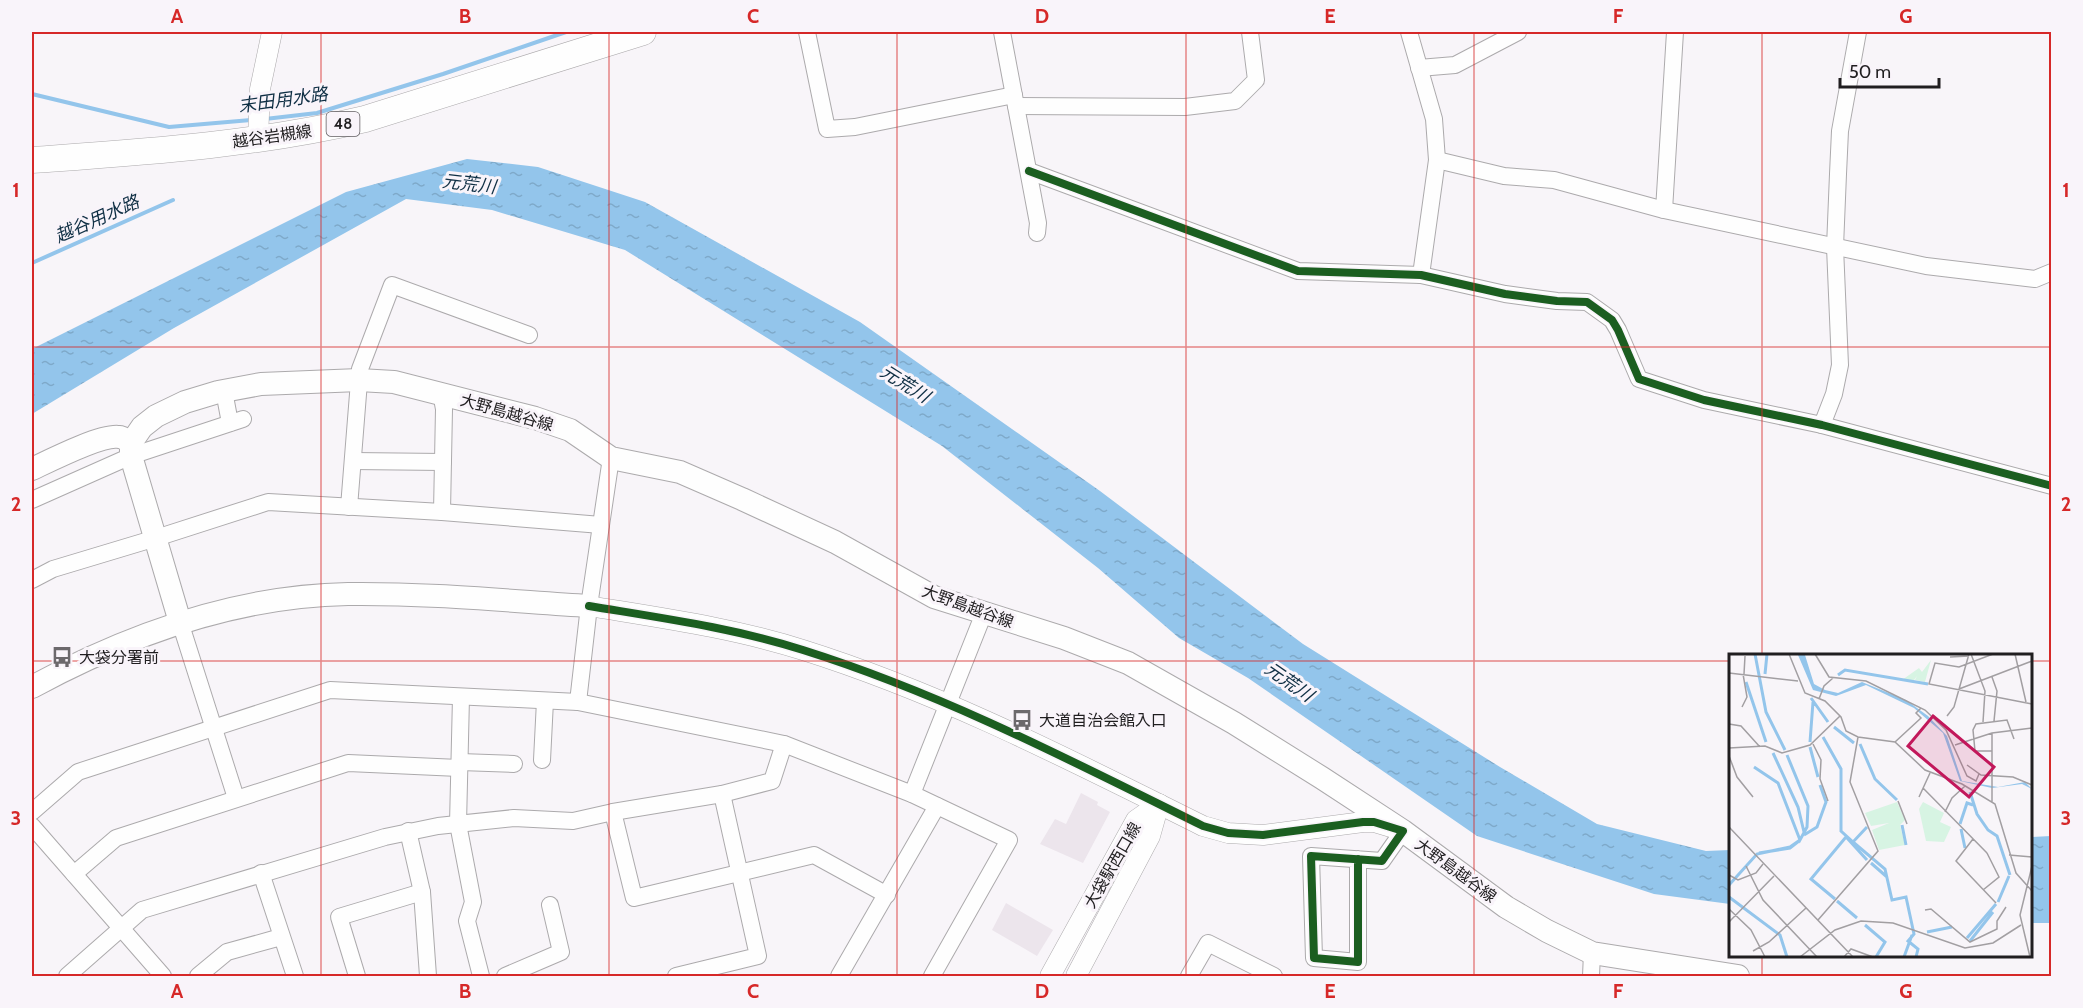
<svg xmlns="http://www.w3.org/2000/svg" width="2083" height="1008" font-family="Cabin,'Noto Sans JP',sans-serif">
  <defs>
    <pattern id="water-ripples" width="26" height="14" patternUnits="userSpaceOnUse" patternTransform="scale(1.5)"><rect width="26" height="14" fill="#93c5eb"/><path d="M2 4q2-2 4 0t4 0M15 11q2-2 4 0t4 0" fill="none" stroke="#7ea9c9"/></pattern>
  </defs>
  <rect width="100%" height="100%" fill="#f8f5f9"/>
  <!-- built -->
  <g fill="#ece5ec">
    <path d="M 1081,793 L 1098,802 L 1097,805 L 1110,812 L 1083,863 L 1040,844 L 1055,819 L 1066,824 Z"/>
    <path d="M 1006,903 L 1053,930 L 1037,956 L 992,930 Z"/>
  </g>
  <!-- water -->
  <g fill="url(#water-ripples)">
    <path d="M 467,159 L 538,167 L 645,202 L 860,322 L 1100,491 L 1303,644 L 1500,767 L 1597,824 L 1706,851 L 1730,850 L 1730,904 L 1654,894 L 1477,836 L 1248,678 L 1179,638 L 1098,568 L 942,446 L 625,250 L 492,210 L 406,199 L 174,328 L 32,414 L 32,349 L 346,192 Z"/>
    <path d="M 2051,836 L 2051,923 L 2031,923 L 2031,837 Z"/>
  </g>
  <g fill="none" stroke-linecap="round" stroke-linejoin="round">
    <!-- stream -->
    <g stroke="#93c5eb" stroke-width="4">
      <path d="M 32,94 L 169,127 L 251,120"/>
      <path d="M 265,119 L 317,113 L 443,74 L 566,32"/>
      <path d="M 32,263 L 173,200"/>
    </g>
    <defs>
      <g id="minor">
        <path d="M 807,32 L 827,129 L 855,127 L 1014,95"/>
        <path d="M 1002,32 L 1038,223 L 1037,233"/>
        <path d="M 1409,32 L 1434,119 L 1437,160 L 1421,275"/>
        <path d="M 1419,68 L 1455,65 L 1518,32"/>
        <path d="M 1016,106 L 1185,107 L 1235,101 L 1256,80 L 1250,32"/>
        <path d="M 1437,160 L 1504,176 L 1554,180 L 1664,210 L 1926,266 L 2035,279 L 2052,272"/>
        <path d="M 1029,171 L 1298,271 L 1421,275 L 1505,294 L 1557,301 L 1587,302 L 1612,320 L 1618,330 L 1639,379 L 1704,400 L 1822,425 L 2052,486"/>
        <path d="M 1664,210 L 1675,32"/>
        <path d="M 224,391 L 230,423"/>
        <path d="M 441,393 L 444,409 L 442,512"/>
        <path d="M 1822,425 L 1834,394 L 1840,365 L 1835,247 L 1838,174 L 1840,131 L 1858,32"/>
        <path d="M 353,461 L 443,462"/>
        <path d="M 32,500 L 131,456 L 243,419"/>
        <path d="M 349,507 L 360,369 L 392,285 L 529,335"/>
        <path d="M 32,580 L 53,569 L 156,538 L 268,502 L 442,512 L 601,525"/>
        <path d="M 180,622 L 236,798"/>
        <path d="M 461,697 L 458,824 L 473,902 L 467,921 L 481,976"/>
        <path d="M 578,702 L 589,606 L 611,458"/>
        <path d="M 542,760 L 545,701"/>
        <path d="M 460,762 L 514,764"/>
        <path d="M 912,794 L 984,613"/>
        <path d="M 32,812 L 78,772 L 330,690 L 578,702 L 784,744 L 912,794 L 1009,840 L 932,976"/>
        <path d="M 613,812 L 634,898 L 814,855 L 887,895"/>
        <path d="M 32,826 L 163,976"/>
        <path d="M 408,831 L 422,892 L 428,976"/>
        <path d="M 1358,859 L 1358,962 L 1314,958 L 1311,856 L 1382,861 L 1403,831"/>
        <path d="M 261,873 L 295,976"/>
        <path d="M 74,874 L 116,838 L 348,763 L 459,768"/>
        <path d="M 67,976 L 142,910 L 385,837 L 438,826 L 514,818 L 573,821 L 613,812 L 722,794 L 772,781 L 784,744"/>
        <path d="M 198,976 L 227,952 L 281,937"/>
        <path d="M 357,976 L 339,917 L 422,892"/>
        <path d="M 505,976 L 561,952 L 550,905"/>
        <path d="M 676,976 L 758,956 L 722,794"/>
        <path d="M 839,976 L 937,806"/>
        <path d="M 1189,976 L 1208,943 L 1274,976"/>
        <path d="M 1591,976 L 1592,953"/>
      </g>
      <g id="tertiary">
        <path d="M 258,139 L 260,89 L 272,32"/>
        <path d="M 589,606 C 661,618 734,628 803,650 C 943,694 1072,761 1203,826 L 1228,833 L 1263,835 L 1363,822 L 1374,822 L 1394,828"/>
        <path d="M 1050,976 L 1136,820 L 1159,804"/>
        <path d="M 1076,976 L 1150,836 L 1159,804"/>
      </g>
      <g id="secondary">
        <path d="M 32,469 C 49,461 102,434 119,437 C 124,437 127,441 131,443"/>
        <path d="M 180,622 L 131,456 L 131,443 L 142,427 L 156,416 L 185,402 L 218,392 L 261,384 L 359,380 L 394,382 L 535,418 L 570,430 L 611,458 L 680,472 L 742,499 L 835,542 L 934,597 L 1064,638 L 1128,663 L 1234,723 L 1322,778 L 1403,831 L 1506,907 L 1547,931 L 1592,953 L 1738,976"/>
        <path d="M 32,687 C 128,635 237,596 348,594 C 428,593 509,601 589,606"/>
      </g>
      <path id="primary" d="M 32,160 C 143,152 256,145 365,119 L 643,32"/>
    </defs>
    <!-- minor casing -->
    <use href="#minor" stroke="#acaaac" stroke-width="18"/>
    <!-- tertiary casing -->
    <use href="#tertiary" stroke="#acaaac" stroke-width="21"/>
    <!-- secondary casing -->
    <use href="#secondary" stroke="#acaaac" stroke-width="24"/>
    <!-- primary casing -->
    <use href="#primary" stroke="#acaaac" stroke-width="27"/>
    <!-- minor -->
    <use href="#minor" stroke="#fefefe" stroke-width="16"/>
    <!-- tertiary -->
    <use href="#tertiary" stroke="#fefefe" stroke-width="20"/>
    <!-- secondary -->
    <use href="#secondary" stroke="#fefefe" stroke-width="22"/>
    <!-- primary -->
    <use href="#primary" stroke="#fefefe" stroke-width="26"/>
    <defs>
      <g id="cycleway">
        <path d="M 1029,171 L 1298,271 L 1421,275 L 1505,294 L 1557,301 L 1587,302 L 1612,320 L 1618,330 L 1639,379 L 1704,400 L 1822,425 L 2052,486"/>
        <path d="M 589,606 C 661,618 734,628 803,650 C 943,694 1072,761 1203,826 L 1228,833 L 1263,835 L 1363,822 L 1374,822 L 1403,831 L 1382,861 L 1311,856 L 1314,958 L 1358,962 L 1358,859"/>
      </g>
    </defs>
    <!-- cycleway casing -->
    <use href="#cycleway" stroke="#f9f4fa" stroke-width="11"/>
    <!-- cycleway -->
    <use href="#cycleway" stroke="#1b5e20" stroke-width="8"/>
  </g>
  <!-- grid -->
  <path fill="none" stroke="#d62828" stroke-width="1.5" stroke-opacity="0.55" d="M 321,32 L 321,976M 609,32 L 609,976M 897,32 L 897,976M 1186,32 L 1186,976M 1474,32 L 1474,976M 1762,32 L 1762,656M 32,347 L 2052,347M 32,661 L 1730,661M 2030,661 L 2052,661M 1762,956 L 1762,976"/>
  <!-- icons -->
  <defs>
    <symbol id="bus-bare" viewBox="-9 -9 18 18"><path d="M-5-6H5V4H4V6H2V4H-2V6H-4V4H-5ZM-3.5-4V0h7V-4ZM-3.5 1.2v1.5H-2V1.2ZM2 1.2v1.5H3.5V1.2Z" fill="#6c696c" stroke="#f9f4fa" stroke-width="2.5" paint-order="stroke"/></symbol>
  </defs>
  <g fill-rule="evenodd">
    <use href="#bus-bare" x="47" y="642" width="30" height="30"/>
    <use href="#bus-bare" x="1007" y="705" width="30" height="30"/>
  </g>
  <g text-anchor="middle" stroke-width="6" stroke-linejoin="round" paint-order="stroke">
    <!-- shield labels -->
    <rect fill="#f9f4fa" stroke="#615e61" stroke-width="1.5" x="326.5" y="112" width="33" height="24" rx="4.5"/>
    <g font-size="15" font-weight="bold" fill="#201e20">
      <text x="343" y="129">48</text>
    </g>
    <!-- street labels -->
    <g font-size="16" fill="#201e20" stroke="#f9f4fa">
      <text transform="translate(272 136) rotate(-8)" y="6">越谷岩槻線</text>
      <text transform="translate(507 412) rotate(16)" y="6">大野島越谷線</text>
      <text transform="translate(968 606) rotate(20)" y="6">大野島越谷線</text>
      <text transform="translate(1112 865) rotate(-60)" y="6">大袋駅西口線</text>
      <text transform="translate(1456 870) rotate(36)" y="6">大野島越谷線</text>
    </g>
    <!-- poi labels -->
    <g font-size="16" fill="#201e20" stroke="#f9f4fa" text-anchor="start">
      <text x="79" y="663">大袋分署前</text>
      <text x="1039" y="726">大道自治会館入口</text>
    </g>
    <!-- water labels -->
    <g font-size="18" font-style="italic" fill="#0f2f44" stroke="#f9f4fa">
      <text transform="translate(283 100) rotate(-8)" y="6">末田用水路</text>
      <text transform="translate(469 184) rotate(7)" y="6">元荒川</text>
      <text transform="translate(97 219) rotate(-24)" y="6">越谷用水路</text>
      <text transform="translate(905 384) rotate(32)" y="6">元荒川</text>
      <text transform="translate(1289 682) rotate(35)" y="6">元荒川</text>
    </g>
  </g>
  <!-- overview -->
  <g transform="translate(1729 654)">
    <rect width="303" height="303" fill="#f8f5f9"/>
    <path d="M 202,6 L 196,28 L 186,26 L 188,22 L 185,26 L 173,26 L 190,14 L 193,18 Z" fill="#d7f4e3"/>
    <path d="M 168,148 L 176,166 L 171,171 L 176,191 L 150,196 L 143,176 L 160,169 L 142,172 L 136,159 ZM 194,148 L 215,159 L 211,168 L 222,173 L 215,188 L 197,187 L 190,155 Z" fill="#d7f4e3"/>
    <path d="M 69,1 L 76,1 L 85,30 L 96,36 L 109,39 L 133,28 L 177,46 L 199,62 L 218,82 L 233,127 L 269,133 L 296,128 L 303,135 L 293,130 L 263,134 L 231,127 L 214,79 L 185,54 L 137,31 L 107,42 L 84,36 Z" fill="#93c5eb"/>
    <path fill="none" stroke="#93c5eb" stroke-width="3" d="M 26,0 L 37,58 L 56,96M 36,20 L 38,0M 109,21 L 116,16 L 199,30M 17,28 L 37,88M 82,44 L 99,68M 105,73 L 125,89M 94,83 L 112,115 L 112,177 L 124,188 L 138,173M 81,88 L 84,48M 131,90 L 146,125 L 168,146M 81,93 L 89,123M 44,99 L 69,153 L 75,178M 25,113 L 49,129 L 71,186 L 78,173 L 79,152 L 58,101M 241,138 L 248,160 L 259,176 L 268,182 L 281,221M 231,170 L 238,149 L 244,151M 173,171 L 177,191M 232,175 L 236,194M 75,181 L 88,173 L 97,148 L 91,131M 118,184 L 138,206M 124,188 L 156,215 L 163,246 L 177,243 L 185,280 L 179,287 L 189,295 L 187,303M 30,199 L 61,194 L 70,187M 142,209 L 158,223M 92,213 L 82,225 L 106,245M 92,213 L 117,183M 0,231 L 28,200 L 61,193 L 71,186M 0,243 L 51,281 L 58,303M 108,247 L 128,264M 269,248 L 280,222M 136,271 L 156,288 L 147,303M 198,278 L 223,273M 238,284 L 267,250M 241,287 L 264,258M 175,303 L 183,281"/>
    <path fill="none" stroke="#a29fa2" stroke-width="1.5" d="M 60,0 L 76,39 L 96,47 L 112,63 L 117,77 L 129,83 L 166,88 L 196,116 L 233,130 L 266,150 L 287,219 L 303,237M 86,0 L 100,23 L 137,27 L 196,56 L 217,76 L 238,122 L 247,127 L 250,120M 242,0 L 256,37 L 254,68M 264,0 L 230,13 L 206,9 L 200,30 L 303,50M 286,0 L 297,48M 221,3 L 240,2M 0,19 L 69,27M 15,20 L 16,2M 263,23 L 268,37 L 265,67M 230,35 L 303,7M 90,45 L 95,32 L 104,24M 13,53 L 18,43 L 14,20M 218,62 L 225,53 L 240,0M 0,70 L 12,72 L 31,93M 263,79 L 263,148M 166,88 L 192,64 L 187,59 L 192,54M 84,90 L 92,106 L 91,125 L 99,147M 226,91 L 263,79 L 303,74M 0,94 L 36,92 L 53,99 L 81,91 L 111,62M 263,97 L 246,97 L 244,76 L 247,70 L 278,66 L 285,85M 0,102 L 8,123 L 24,143M 238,111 L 252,121 L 284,123 L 303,131M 194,134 L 258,199M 190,143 L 201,119M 169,147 L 178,170M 216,158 L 223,144 L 236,132M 0,173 L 124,303M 244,185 L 227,207 L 267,249M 280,201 L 303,203M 17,212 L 34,246 L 88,303M 0,221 L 9,226 L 27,219 L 34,210M 254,236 L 270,223 L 258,199M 0,255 L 22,276 L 36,303M 196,256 L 202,255 L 241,288 L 268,275 L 268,267 L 277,253M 89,266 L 149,197 L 121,128 L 129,83M 0,268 L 45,222M 24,297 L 40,288 L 77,254M 71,303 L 106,276 L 132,267 L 164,269 L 236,294 L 264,289 L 292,271M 115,303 L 122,295 L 144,303M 301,303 L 291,261 L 303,212"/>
    <path fill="#c2185b" fill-opacity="0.15" stroke="#c2185b" stroke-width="3" d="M 204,62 L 265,113 L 240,143 L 179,92 Z"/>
    <rect width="303" height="303" fill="none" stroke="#201e20" stroke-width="3"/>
  </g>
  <!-- border -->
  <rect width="2083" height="1008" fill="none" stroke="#f9f4fa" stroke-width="66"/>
  <!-- scale -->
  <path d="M1840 78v9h99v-9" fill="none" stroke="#201e20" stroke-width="3"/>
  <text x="1849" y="78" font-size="18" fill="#201e20" stroke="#f9f4fa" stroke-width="4.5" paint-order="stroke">50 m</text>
  <rect x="33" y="33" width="2017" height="942" fill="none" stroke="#d62828" stroke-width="2"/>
  <g font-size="20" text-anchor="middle" font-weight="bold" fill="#d62828">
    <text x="177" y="23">A</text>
    <text x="465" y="23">B</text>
    <text x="753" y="23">C</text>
    <text x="1042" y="23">D</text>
    <text x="1330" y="23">E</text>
    <text x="1618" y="23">F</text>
    <text x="1906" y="23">G</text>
    <text x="16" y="197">1</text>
    <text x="2066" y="197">1</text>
    <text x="16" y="511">2</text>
    <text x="2066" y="511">2</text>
    <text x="16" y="825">3</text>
    <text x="2066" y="825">3</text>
    <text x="177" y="998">A</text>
    <text x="465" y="998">B</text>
    <text x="753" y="998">C</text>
    <text x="1042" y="998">D</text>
    <text x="1330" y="998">E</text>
    <text x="1618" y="998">F</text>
    <text x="1906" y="998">G</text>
  </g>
</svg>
